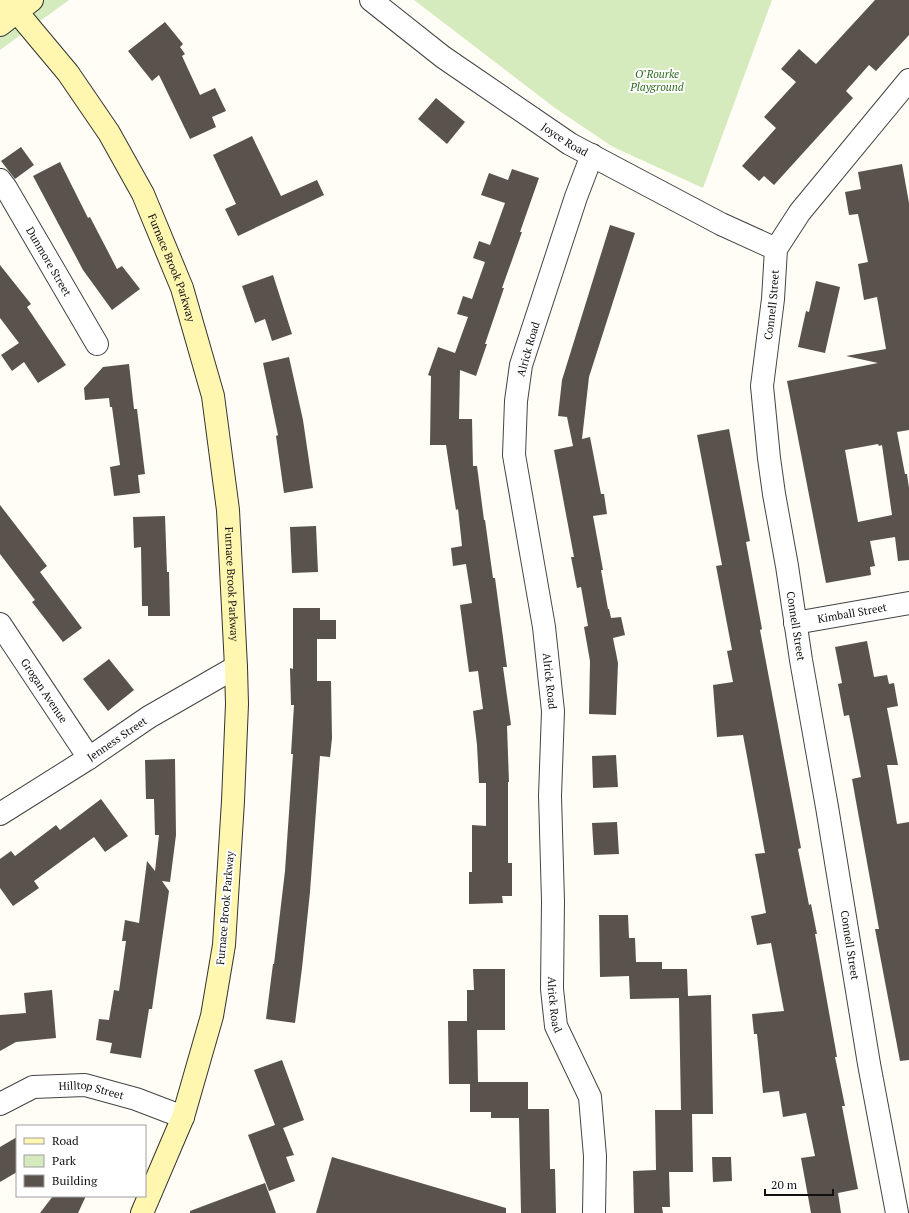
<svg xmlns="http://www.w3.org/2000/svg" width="909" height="1213" font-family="'PT Serif',serif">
  <rect width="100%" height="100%" fill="#fffdf5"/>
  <!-- green -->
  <g fill="#d5ebbd">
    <path d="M 0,0 L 69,0 L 0,50 Z"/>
    <path d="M 414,0 L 772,0 L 703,188 L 613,147 L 555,108 Z"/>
  </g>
  <!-- building -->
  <g fill="#5a524d" fill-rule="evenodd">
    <path d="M 875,0 L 909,0 L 909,35 L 876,71 L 869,65 L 846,91 L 853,98 L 774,185 L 764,176 L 759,181 L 742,166 L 776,128 L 764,117 L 796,82 L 781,69 L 799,49 L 816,64 Z"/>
    <path d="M 165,22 L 183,44 L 180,47 L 185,54 L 182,56 L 200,95 L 215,88 L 226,111 L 212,117 L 216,127 L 190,139 L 159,75 L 152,81 L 128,51 Z"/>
    <path d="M 436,98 L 465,122 L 447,144 L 418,119 Z"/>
    <path d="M 252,136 L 281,196 L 317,180 L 324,195 L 238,236 L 225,209 L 236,204 L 213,155 Z"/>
    <path d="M 21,147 L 34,165 L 15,179 L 1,161 Z"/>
    <path d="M 60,162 L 88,218 L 90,217 L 117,269 L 122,266 L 140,289 L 112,310 L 83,270 L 33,176 Z"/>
    <path d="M 902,164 L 909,203 L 909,430 L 897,432 L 905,474 L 907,474 L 909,488 L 909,560 L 898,561 L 895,537 L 870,541 L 875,566 L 870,567 L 871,575 L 826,583 L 787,381 L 878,363 L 846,356 L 886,349 L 877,297 L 864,300 L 858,264 L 868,262 L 858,214 L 849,215 L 845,192 L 861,189 L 858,172 ZM 878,444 L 879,446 L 882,445 L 892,515 L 858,522 L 845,450 Z"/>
    <path d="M 512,169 L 539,178 L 520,232 L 522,232 L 502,288 L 504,288 L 485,344 L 487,344 L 476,376 L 460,370 L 459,419 L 472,419 L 473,466 L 477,466 L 484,520 L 485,520 L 493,578 L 495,578 L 507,667 L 503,667 L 511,725 L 507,726 L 509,782 L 508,782 L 508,863 L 512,863 L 512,896 L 502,896 L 503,903 L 469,904 L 469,872 L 472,872 L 472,825 L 486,826 L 486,783 L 479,783 L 477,745 L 473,711 L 483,709 L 478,671 L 469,672 L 460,605 L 472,603 L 466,564 L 453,566 L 451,548 L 462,546 L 458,509 L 456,510 L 446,445 L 430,445 L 431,376 L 428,375 L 438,347 L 455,353 L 468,317 L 457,314 L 463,296 L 472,299 L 485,262 L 473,258 L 479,241 L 490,245 L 505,203 L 481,195 L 489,173 L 508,180 Z"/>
    <path d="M 610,225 L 635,233 L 589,377 L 582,439 L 590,437 L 601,494 L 604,494 L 607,514 L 593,516 L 603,570 L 601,570 L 608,609 L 609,609 L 611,618 L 621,617 L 625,635 L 613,638 L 618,663 L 616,715 L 589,714 L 590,661 L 584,627 L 588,626 L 581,587 L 577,588 L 571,557 L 574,557 L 554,450 L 573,446 L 567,417 L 558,416 L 562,380 Z"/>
    <path d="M 0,265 L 31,304 L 27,307 L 66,365 L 38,383 L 24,362 L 12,371 L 1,355 L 19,343 L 0,318 Z"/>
    <path d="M 273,275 L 292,334 L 272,341 L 265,319 L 255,323 L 242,286 Z"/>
    <path d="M 816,281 L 840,287 L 825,353 L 798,347 L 806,311 L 809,312 Z"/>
    <path d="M 289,357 L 303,420 L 313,488 L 284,493 L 276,436 L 278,435 L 263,363 Z"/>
    <path d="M 129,364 L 134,409 L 137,409 L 145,474 L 138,475 L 140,493 L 114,496 L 110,467 L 120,465 L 112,407 L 110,407 L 109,398 L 85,400 L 84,388 L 103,367 Z"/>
    <path d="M 729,429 L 750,541 L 746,542 L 762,629 L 760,630 L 801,848 L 798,849 L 809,905 L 811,904 L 817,934 L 815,934 L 837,1057 L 835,1057 L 845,1106 L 842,1106 L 858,1189 L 838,1193 L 841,1213 L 811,1213 L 801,1158 L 815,1156 L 806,1113 L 783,1117 L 779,1091 L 763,1093 L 757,1034 L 754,1034 L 752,1014 L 784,1011 L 771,943 L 757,945 L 751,916 L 766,913 L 755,854 L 765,853 L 743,735 L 717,737 L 713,685 L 733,682 L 727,651 L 732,650 L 716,566 L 722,565 L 697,435 Z"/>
    <path d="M 0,505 L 47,566 L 40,572 L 82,628 L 63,642 L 32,602 L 35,600 L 0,554 Z"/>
    <path d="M 165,516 L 167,572 L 169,572 L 170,616 L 148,616 L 148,606 L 142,606 L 141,547 L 134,548 L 133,517 Z"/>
    <path d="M 316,526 L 318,572 L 292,573 L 290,527 Z"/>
    <path d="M 293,608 L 320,608 L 320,620 L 336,620 L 336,639 L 317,639 L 317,681 L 331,681 L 332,738 L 330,757 L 320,756 L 310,892 L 302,968 L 295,1023 L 266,1019 L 273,964 L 274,964 L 285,871 L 293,754 L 291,754 L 294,705 L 291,705 L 290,668 L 293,669 Z"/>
    <path d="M 867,641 L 874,677 L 887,675 L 889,684 L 894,683 L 898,706 L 887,708 L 898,765 L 887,765 L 897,824 L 909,822 L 909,1060 L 900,1061 L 875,929 L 879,929 L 852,779 L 861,777 L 849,715 L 844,716 L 838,684 L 842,683 L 835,647 Z"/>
    <path d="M 109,659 L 134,690 L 108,711 L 83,679 Z"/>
    <path d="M 616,755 L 618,787 L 593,788 L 592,756 Z"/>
    <path d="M 175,759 L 176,835 L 170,882 L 162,881 L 169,891 L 152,1009 L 149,1009 L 141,1058 L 110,1053 L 112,1043 L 96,1040 L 99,1019 L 109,1020 L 114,990 L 119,991 L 126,941 L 122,941 L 125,920 L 139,923 L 147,861 L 155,871 L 159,835 L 155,835 L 154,799 L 146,799 L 145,760 Z"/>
    <path d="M 101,799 L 128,836 L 105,852 L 94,837 L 34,881 L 39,888 L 13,906 L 0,888 L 0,859 L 11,851 L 15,856 L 56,825 L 60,830 Z"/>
    <path d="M 617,822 L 619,854 L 594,855 L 592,823 Z"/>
    <path d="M 599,915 L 628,915 L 629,938 L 635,938 L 636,962 L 662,962 L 662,969 L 687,969 L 688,996 L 711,995 L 713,1114 L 692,1114 L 693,1172 L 669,1172 L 670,1207 L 662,1207 L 663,1213 L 634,1213 L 633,1171 L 656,1170 L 655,1110 L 681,1110 L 679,998 L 630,999 L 629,976 L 600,977 Z"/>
    <path d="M 473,969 L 505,969 L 505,1030 L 477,1030 L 478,1082 L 528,1082 L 528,1109 L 549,1109 L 550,1169 L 555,1169 L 556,1213 L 521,1213 L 519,1118 L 491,1118 L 491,1112 L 470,1112 L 470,1084 L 449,1084 L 448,1021 L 467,1021 L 467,990 L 474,990 Z"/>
    <path d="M 52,990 L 56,1038 L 16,1042 L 0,1051 L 0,1015 L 26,1013 L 24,993 Z"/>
    <path d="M 282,1060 L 304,1120 L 283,1128 L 294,1155 L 286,1157 L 295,1181 L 269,1191 L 248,1135 L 275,1125 L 254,1070 Z"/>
    <path d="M 17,1137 L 17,1172 L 0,1182 L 0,1147 Z"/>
    <path d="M 332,1157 L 506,1208 L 506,1213 L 316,1213 Z"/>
    <path d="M 712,1157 L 731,1157 L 732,1181 L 713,1182 Z"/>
    <path d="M 265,1183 L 276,1213 L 190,1213 L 190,1211 Z"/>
    <path d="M 53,1196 L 86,1196 L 78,1213 L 40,1213 Z"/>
  </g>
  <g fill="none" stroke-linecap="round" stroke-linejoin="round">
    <defs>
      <g id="minor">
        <path id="s1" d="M 371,0 L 443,57 L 570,144 L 721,224 L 776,249"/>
        <path id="s2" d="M 592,155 L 576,197 L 521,365 L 516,401 L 514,455 L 544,627 L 553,711 L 550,796 L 553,901 L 552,989 L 556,1026 L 590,1097 L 595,1156 L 594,1213"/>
        <path id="s3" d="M 0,180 L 6,188 L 97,344"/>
        <path id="s4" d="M 795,623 L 909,603"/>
        <path id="s5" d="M 0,624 L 89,758"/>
        <path id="s6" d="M 0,814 L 89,758 L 149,717 L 236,667"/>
        <path id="s7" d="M 0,1104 L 33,1087 L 85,1085 L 136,1099 L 183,1117"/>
        <path id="s8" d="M 897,1213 L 869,1064 L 827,807 L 801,660 L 787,566 L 774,494 L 769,458 L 762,386 L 773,299 L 776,249 L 800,212 L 909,80"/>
      </g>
      <g id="secondary">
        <path id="s9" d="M 4,0 L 17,12 L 68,73 L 109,133 L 143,194 L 182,288 L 213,396 L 228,510 L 236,667 L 237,704 L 233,801 L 224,945 L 212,1016 L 183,1117 L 142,1213"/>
        <path d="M 0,25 L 32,0"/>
      </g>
    </defs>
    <!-- minor casing -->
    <use href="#minor" stroke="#444" stroke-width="24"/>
    <!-- secondary casing -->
    <use href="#secondary" stroke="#333" stroke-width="24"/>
    <!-- minor -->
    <use href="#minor" stroke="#fff" stroke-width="22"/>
    <!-- secondary -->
    <use href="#secondary" stroke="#fff6b0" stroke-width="22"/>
  </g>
  <g text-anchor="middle" stroke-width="4" stroke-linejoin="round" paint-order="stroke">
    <!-- park labels -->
    <g font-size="11" font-style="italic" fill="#2f6b1f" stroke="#fff">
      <text x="657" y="78">O"Rourke<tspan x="657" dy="13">Playground</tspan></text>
    </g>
    <!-- street labels -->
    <g font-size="11" fill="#111" stroke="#fff">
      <text dy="4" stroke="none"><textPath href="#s1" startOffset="239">Joyce Road</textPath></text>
      <text dy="4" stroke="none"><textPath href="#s3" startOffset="95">Dunmore Street</textPath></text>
      <text dy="4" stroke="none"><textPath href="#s9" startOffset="319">Furnace Brook Parkway</textPath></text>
      <text dy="4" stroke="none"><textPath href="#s8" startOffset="920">Connell Street</textPath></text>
      <text transform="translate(528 349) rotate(-74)" y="4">Alrick Road</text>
      <text dy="4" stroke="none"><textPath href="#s9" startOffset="643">Furnace Brook Parkway</textPath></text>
      <text dy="4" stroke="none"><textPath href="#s4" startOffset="58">Kimball Street</textPath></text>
      <text transform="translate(796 626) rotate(81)" y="4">Connell Street</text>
      <text dy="4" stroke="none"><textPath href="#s2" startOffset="541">Alrick Road</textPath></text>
      <text dy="4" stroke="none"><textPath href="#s5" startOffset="80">Grogan Avenue</textPath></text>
      <text dy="4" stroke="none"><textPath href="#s6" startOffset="139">Jenness Street</textPath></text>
      <text transform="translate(225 908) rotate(-85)" y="4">Furnace Brook Parkway</text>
      <text transform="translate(850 945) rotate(81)" y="4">Connell Street</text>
      <text dy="4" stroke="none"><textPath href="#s2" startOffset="865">Alrick Road</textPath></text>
      <text dy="4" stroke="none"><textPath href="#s7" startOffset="96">Hilltop Street</textPath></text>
    </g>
  </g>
  <!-- legend -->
  <rect x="16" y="1125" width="130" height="72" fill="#ffffff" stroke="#a0a0a0"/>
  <rect x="24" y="1138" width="20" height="6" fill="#fff6b0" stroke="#a0a0a0"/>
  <text x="52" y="1145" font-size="12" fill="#111111">Road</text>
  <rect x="24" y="1155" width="20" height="12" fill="#d5ebbd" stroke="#a0a0a0"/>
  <text x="52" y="1165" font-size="12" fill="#111111">Park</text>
  <rect x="24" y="1175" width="20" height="12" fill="#5a524d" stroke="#a0a0a0"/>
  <text x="52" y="1185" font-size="12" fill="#111111">Building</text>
  <!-- scale -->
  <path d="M765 1189v6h68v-6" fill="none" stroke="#111111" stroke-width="2"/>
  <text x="771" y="1189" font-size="12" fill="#111111" stroke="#ffffff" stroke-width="3" paint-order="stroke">20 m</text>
</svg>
